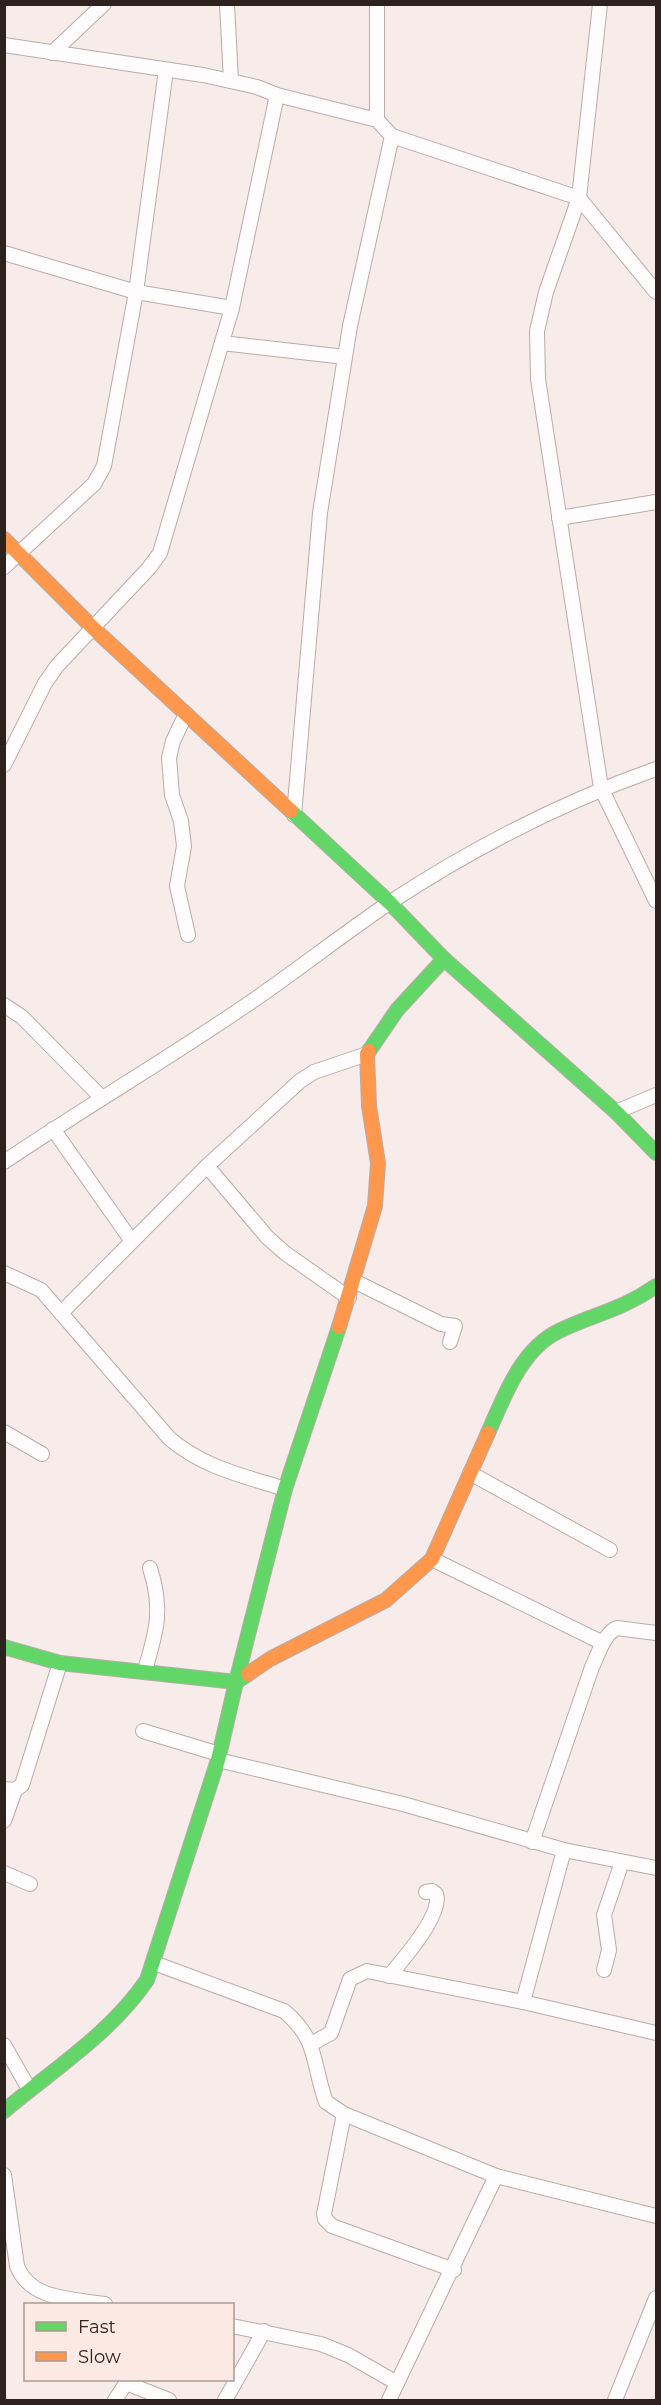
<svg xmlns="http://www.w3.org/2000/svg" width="661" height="2405" font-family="Montserrat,sans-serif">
  <rect width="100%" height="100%" fill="#f7ece9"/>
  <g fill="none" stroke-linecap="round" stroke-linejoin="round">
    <defs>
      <g id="street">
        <path d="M 227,4 L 231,81"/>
        <path d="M 600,4 L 579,198 L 546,292 L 537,331 L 538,379 L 601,788 L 656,901"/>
        <path d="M 4,45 L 203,75 L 257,87 L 277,95 L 377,120 L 392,136 L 579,198 L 656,292"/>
        <path d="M 52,53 L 104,4"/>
        <path d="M 377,120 L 377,4"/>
        <path d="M 4,253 L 136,292 L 232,308"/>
        <path d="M 222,343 L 345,357"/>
        <path d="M 559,518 L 656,502"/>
        <path d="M 4,567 L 94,484 L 104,466 L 136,292 L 166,70"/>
        <path d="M 186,714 L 173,741 L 169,758 L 172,795 L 181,821 L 184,846 L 177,886 L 188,935"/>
        <path d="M 4,765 L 45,683 L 57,666 L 149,568 L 160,553 L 232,308 L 277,95"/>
        <path d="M 294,815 L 320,513 L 350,326 L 392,136"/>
        <path d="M 4,1005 L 22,1017 L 102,1098"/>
        <path d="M 616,1112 L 656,1095"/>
        <path d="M 53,1129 L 131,1240"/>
        <path d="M 4,1162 C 84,1108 166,1060 245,1006 C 294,973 340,936 389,903 C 473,848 562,802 656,769"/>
        <path d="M 207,1166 L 267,1237 L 285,1253 L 349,1298"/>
        <path d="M 4,1273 L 41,1290 L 169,1438 C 202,1467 244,1476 285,1489"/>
        <path d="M 354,1281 L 441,1324 L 455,1326 L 450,1342"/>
        <path d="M 61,1313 L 207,1166 L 300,1081 L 314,1072 L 367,1054"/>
        <path d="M 4,1432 L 42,1454"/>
        <path d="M 470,1473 L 610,1550"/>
        <path d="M 432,1559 L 603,1643"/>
        <path d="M 145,1670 C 157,1630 163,1609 150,1568"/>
        <path d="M 143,1731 L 219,1754"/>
        <path d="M 218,1760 L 403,1804 L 564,1850 L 656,1868"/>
        <path d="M 4,1789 L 15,1790 L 22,1785 L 60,1663"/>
        <path d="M 4,1821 L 15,1790"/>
        <path d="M 532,1842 L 592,1667 C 598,1655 604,1633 617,1628 L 656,1633"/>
        <path d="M 4,1873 L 30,1884"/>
        <path d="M 154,1963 L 284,2011 C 319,2040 312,2064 326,2102 L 344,2114 L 496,2176 L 656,2216"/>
        <path d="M 604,1970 L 609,1950 L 604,1915 L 622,1862"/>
        <path d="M 389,1976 C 402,1961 443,1914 436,1894 L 432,1891 L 426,1892"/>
        <path d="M 523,2002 L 564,1850"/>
        <path d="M 311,2044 L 331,2033 L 350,1979 L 367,1971 L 523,2002 L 656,2033"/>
        <path d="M 4,2045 L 29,2089"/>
        <path d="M 344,2114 L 324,2214 L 325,2219 L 332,2226 L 454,2270"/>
        <path d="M 4,2175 L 17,2266 C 30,2300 73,2299 105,2304"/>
        <path d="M 232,2326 L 321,2344 L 348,2355 L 397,2383"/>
        <path d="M 126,2383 L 169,2400"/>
        <path d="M 115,2400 L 128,2380"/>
        <path d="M 225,2400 L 264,2331"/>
        <path d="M 389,2400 L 496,2176"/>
        <path d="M 615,2400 L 656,2298"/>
      </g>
      <g id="fast">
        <path d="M 291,811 L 390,903 L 444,959 L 616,1112 L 656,1153"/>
        <path d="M 369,1051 L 397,1010 L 444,959"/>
        <path d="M 488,1433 C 504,1397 521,1349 559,1331 C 594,1314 622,1310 656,1286"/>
        <path d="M 4,1647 L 60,1663 L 236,1682 L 285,1489 L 339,1327"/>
        <path d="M 4,2111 C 54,2069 110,2034 147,1980 L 218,1760 L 236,1682 L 248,1674"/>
      </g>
      <g id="slow">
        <path d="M 4,539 L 92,627 L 291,811"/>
        <path d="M 339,1327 L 375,1206 L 378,1163 L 369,1106 L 367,1054 L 369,1051"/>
        <path d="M 248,1674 L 270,1659 L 386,1600 L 432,1559 L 488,1433"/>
      </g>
    </defs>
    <!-- street casing -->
    <use href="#street" stroke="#b7adaa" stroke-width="16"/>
    <!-- fast casing -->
    <use href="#fast" stroke="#b7adaa" stroke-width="16"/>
    <!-- slow casing -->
    <use href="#slow" stroke="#b7adaa" stroke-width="16"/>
    <!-- street -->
    <use href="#street" stroke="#fefcfc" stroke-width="14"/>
    <!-- fast -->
    <use href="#fast" stroke="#63d668" stroke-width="14"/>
    <!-- slow -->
    <use href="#slow" stroke="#ff974d" stroke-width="14"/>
  </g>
  <!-- border -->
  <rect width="661" height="2405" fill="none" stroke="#2e221e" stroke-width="12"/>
  <!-- legend -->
  <rect x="24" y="2303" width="210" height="78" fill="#fde9e3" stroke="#aa9994" stroke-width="1.5"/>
  <rect x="36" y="2322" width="30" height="9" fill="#63d668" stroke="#aa9994" stroke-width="1.5"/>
  <text x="78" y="2333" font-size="18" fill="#2e221e">Fast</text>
  <rect x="36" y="2352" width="30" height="9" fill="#ff974d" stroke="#aa9994" stroke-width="1.5"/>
  <text x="78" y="2363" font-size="18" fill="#2e221e">Slow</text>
</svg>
